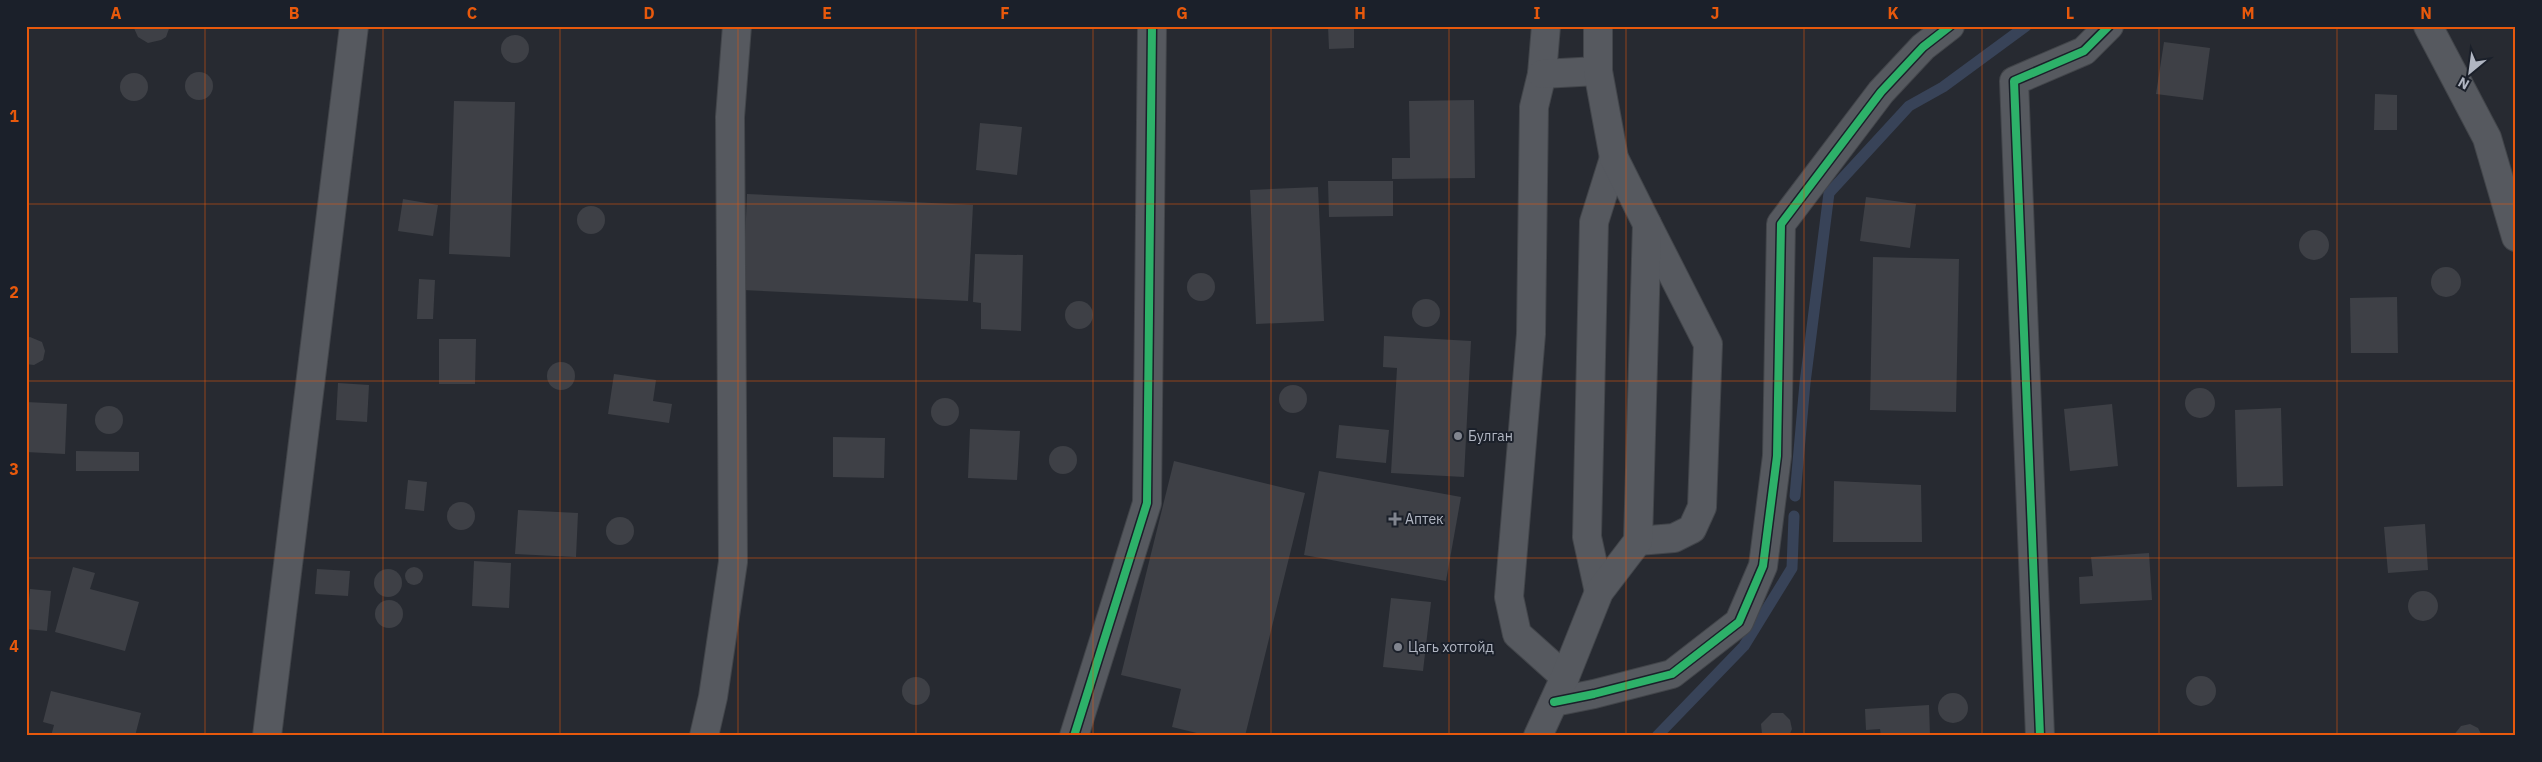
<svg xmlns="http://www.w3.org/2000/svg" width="2542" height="762" font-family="'IBM Plex Sans',sans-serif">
  <rect width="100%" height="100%" fill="#272a31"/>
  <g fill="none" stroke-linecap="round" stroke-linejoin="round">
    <!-- stream -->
    <g stroke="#384358" stroke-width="11">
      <path d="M 1795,496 L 1805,383 L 1829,193 L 1909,106 L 1943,87 L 2026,26"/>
      <path d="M 1657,736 L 1744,646 L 1792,568 L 1794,516"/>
    </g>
  </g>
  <!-- building -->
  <g fill="#3e4046">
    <path d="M 133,26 L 170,26 L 166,37 L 161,40 L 148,43 L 138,37 Z"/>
    <path d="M 1328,26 L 1354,26 L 1354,48 L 1329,49 Z"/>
    <circle cx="515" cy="49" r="14"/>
    <path d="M 2164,42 L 2210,48 L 2203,100 L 2156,94 Z"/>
    <circle cx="199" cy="86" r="14"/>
    <circle cx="134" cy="87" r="14"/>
    <path d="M 2375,94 L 2397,95 L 2397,130 L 2374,130 Z"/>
    <path d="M 1474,100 L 1475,178 L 1392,179 L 1392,158 L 1410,158 L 1409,101 Z"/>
    <path d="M 454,101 L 515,102 L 510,257 L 449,254 Z"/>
    <path d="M 980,123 L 1022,127 L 1017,175 L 976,170 Z"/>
    <path d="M 1328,181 L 1393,181 L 1393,216 L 1329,217 Z"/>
    <path d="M 1318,187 L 1324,321 L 1256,324 L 1250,190 Z"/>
    <path d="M 747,194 L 973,205 L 968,301 L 743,290 Z"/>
    <path d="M 1866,197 L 1916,204 L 1910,248 L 1860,241 Z"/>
    <path d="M 403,199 L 438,205 L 433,236 L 398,231 Z"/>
    <circle cx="591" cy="220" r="14"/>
    <circle cx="2314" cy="245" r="15"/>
    <path d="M 975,254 L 1023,255 L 1021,331 L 981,329 L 981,303 L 973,302 Z"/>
    <path d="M 1873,257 L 1959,259 L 1956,412 L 1870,410 Z"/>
    <circle cx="2446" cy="282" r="15"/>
    <circle cx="1201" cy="287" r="14"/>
    <path d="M 419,279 L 435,280 L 433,319 L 417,319 Z"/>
    <path d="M 2397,297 L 2398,353 L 2351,353 L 2350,298 Z"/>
    <circle cx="1426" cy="313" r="14"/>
    <circle cx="1079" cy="315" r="14"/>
    <path d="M 1384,336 L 1471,341 L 1464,477 L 1391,473 L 1397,368 L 1383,367 Z"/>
    <path d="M 30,337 L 42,342 L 45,351 L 43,360 L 34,365 L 26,364 L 26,338 Z"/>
    <path d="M 439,339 L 476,339 L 475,384 L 439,384 Z"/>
    <circle cx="561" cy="376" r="14"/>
    <path d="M 614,374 L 656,380 L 653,401 L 672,404 L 669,423 L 608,414 Z"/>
    <path d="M 338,383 L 369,385 L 367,422 L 336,420 Z"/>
    <circle cx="1293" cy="399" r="14"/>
    <circle cx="2200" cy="403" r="15"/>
    <circle cx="945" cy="412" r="14"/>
    <path d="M 26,402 L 67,404 L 65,454 L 26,452 Z"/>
    <path d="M 2112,404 L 2118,466 L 2070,471 L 2064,409 Z"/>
    <circle cx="109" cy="420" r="14"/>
    <path d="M 2281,408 L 2283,486 L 2237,487 L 2235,410 Z"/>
    <path d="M 1339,425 L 1389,430 L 1386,463 L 1336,458 Z"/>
    <path d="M 970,429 L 1020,431 L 1017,480 L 968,478 Z"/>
    <path d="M 833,437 L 885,438 L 884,478 L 833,477 Z"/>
    <circle cx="1063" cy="460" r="14"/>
    <path d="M 76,451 L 139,452 L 139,471 L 76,471 Z"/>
    <path d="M 1174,461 L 1305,493 L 1245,736 L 1209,736 L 1172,727 L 1181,689 L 1121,675 Z"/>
    <path d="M 1319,471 L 1461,497 L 1446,581 L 1304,555 Z"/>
    <path d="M 408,480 L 427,482 L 424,511 L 405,509 Z"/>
    <path d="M 1834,481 L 1921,485 L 1922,542 L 1833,542 Z"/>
    <circle cx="461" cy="516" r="14"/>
    <path d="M 518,510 L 578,513 L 576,557 L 515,554 Z"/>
    <circle cx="620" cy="531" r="14"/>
    <path d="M 2425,524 L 2428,570 L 2388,573 L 2384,527 Z"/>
    <path d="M 2149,553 L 2152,600 L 2080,604 L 2079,577 L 2093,576 L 2091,557 Z"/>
    <path d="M 474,561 L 511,563 L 509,608 L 472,606 Z"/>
    <circle cx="414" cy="576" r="9"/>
    <path d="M 73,567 L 95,573 L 90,589 L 139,602 L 125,651 L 55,632 Z"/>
    <circle cx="388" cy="583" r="14"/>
    <path d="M 317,569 L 350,571 L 348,596 L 315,594 Z"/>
    <path d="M 30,589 L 51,591 L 47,631 L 26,629 Z"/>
    <circle cx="2423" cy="606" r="15"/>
    <path d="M 1391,598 L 1431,602 L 1423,671 L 1383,667 Z"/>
    <circle cx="389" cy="614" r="14"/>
    <circle cx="2201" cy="691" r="15"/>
    <circle cx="916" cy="691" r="14"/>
    <path d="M 51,691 L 141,713 L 135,736 L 51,736 L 54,725 L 43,722 Z"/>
    <circle cx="1953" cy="708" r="15"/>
    <path d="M 1929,705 L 1930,736 L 1881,736 L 1880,729 L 1866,730 L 1865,709 Z"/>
    <path d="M 1772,713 L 1783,713 L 1790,720 L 1792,729 L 1789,736 L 1762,734 L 1761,724 Z"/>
    <path d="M 2470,724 L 2478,728 L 2482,736 L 2453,736 L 2461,726 Z"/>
  </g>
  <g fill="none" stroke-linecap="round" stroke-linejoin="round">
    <defs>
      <g id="minor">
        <path d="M 1546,26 L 1542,74 L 1534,107 L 1531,334 L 1509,597 L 1517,634 L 1565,677"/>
        <path d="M 2428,26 L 2487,138 L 2516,237"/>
        <path d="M 1542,74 L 1598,71"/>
        <path d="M 1638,541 L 1674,538 L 1692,529 L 1702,507 L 1708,344 L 1647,224"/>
        <path d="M 1554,702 L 1594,694 L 1672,674 L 1739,622 L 1763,566 L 1777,456 L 1781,224 L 1881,92 L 1923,47 L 1950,26"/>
        <path d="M 267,736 L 354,26"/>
        <path d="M 704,736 L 713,697 L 733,562 L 730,117 L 737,26"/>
        <path d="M 1074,736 L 1147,503 L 1152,26"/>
        <path d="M 2040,736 L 2014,81 L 2084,51 L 2109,26"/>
      </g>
      <g id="tertiary">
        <path d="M 1599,592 L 1587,537 L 1594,222 L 1614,158"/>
        <path d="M 1538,736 L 1565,677 L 1599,592 L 1638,541 L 1647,224 L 1614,158 L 1598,71 L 1598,26"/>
      </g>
    </defs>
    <!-- minor casing -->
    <use href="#minor" stroke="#42454a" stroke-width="30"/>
    <!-- tertiary casing -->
    <use href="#tertiary" stroke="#42454a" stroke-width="30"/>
    <!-- minor -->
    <use href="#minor" stroke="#56595f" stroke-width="28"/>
    <!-- tertiary -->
    <use href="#tertiary" stroke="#56595f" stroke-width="28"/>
    <defs>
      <g id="cycleway">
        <path d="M 1554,702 L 1594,694 L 1672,674 L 1739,622 L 1763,566 L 1777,456 L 1781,224 L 1881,92 L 1923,47 L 1950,26"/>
        <path d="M 1074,736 L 1147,503 L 1152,26"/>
        <path d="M 2040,736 L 2014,81 L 2084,51 L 2109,26"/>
      </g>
    </defs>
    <!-- cycleway casing -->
    <use href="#cycleway" stroke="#1b202a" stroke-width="11"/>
    <!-- cycleway -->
    <use href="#cycleway" stroke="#2db169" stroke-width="8"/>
  </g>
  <!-- grid -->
  <path fill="none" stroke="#e8590c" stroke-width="1" stroke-opacity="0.55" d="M 205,26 L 205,736M 383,26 L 383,736M 560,26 L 560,736M 738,26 L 738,736M 916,26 L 916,736M 1093,26 L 1093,736M 1271,26 L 1271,736M 1449,26 L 1449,736M 1626,26 L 1626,736M 1804,26 L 1804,736M 1982,26 L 1982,736M 2159,26 L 2159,736M 2337,26 L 2337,736M 26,204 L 2516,204M 26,381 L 2516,381M 26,558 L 2516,558"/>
  <!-- markers -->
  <g fill="#81858f" stroke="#1b202a" stroke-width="2">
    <circle cx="1458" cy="436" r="5"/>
    <path d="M1392.5 511.5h5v5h5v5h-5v5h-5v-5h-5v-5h5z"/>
    <circle cx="1398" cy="647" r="5"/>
  </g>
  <g text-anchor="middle" stroke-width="4" stroke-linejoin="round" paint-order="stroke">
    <!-- poi labels -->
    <g font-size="14" fill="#b1b6c2" stroke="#1b202a" text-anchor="start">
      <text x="1468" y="441">Булган</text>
      <text x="1405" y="524">Аптек</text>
      <text x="1408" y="652">Цагь хотгойд</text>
    </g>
  </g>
  <!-- border -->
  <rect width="2542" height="762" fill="none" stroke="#1b202a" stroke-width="55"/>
  <!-- north arrow -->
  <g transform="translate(2470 72) rotate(209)" stroke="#1b202a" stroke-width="4" paint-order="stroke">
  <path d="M0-4L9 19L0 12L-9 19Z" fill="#b1b6c2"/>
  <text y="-8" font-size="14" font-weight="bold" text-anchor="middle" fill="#b1b6c2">N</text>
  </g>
  <rect x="28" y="28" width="2486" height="706" fill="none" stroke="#e8590c" stroke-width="2"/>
  <g font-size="16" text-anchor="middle" font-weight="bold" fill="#e8590c">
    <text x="116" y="19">A</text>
    <text x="294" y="19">B</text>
    <text x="472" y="19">C</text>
    <text x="649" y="19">D</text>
    <text x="827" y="19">E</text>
    <text x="1005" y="19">F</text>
    <text x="1182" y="19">G</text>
    <text x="1360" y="19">H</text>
    <text x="1537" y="19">I</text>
    <text x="1715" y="19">J</text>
    <text x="1893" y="19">K</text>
    <text x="2070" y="19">L</text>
    <text x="2248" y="19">M</text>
    <text x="2426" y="19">N</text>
    <text x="14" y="122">1</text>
    <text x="14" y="298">2</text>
    <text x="14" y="475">3</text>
    <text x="14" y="652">4</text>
  </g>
</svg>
